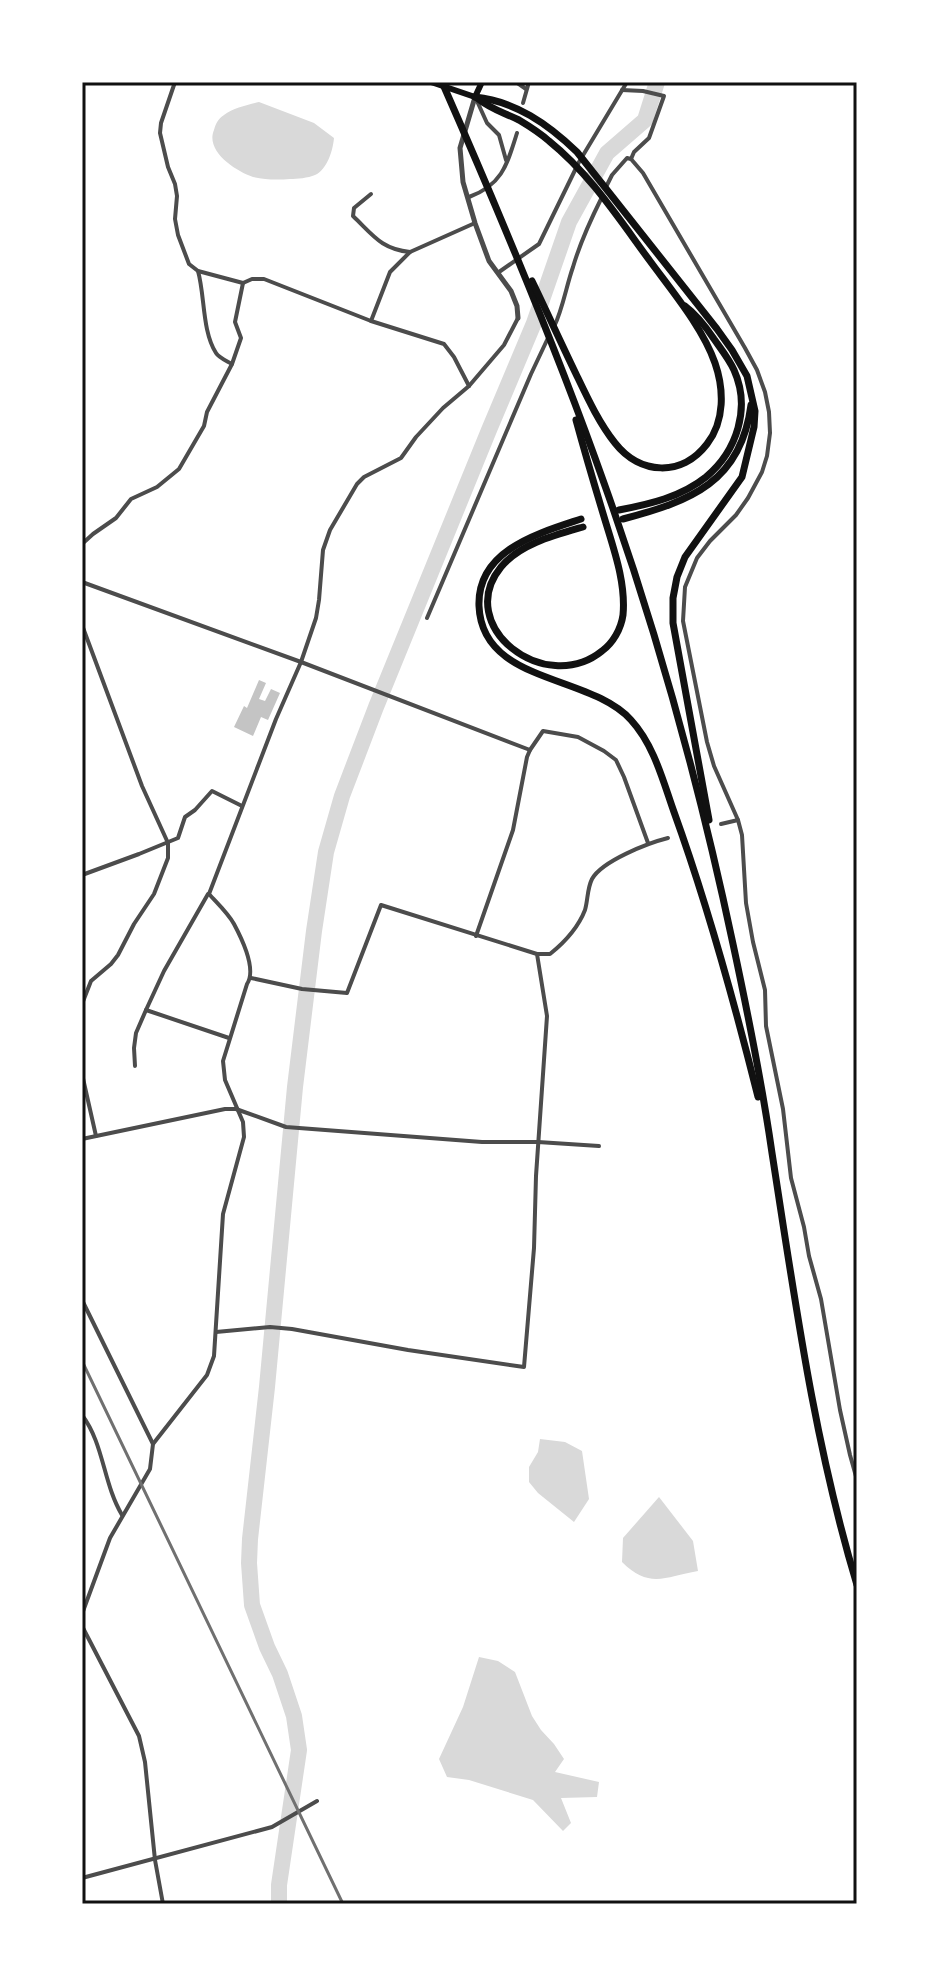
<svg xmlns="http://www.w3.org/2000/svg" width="939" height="1986" font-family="'Archivo Narrow',sans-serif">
  <rect width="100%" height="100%" fill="#fff"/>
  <!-- water -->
  <g fill="#d9d9d9">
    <path d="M 259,102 L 314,123 L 334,138 C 333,150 327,170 315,175 C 308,178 297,179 290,179 C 278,180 265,180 253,177 C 235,171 205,151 214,130 C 216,123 218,119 224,115 C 233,108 247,105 259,102 Z"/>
    <path d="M 540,1439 L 565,1442 L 582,1451 L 589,1499 L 574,1522 L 538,1493 L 529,1482 L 529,1467 L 538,1452 Z"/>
    <path d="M 659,1497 L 693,1541 L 698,1571 C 665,1577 649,1589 622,1562 L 623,1538 Z"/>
    <path d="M 479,1657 L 498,1661 L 515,1672 L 532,1716 L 541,1730 L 554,1744 L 564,1759 L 555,1772 L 599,1782 L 597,1797 L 561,1798 L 571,1823 L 563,1831 L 533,1800 L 469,1780 L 447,1777 L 439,1759 L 463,1707 Z"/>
  </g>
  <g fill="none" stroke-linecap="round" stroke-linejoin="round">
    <!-- river -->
    <path stroke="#d9d9d9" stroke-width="16" d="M 279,1904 L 279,1885 L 299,1750 L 294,1716 L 280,1674 L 267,1647 L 252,1605 L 249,1563 L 250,1539 L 267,1387 L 295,1087 L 314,931 L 326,852 L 342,796 L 376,707 L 489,430 L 534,323 L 569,222 L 607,153 L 645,120 L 657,82"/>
  </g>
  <!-- building -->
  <path fill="#c4c4c4" d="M 259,680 L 266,683 L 259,699 L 265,701 L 271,689 L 280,693 L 268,720 L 261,717 L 253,736 L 234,727 L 244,706 L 247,708 Z"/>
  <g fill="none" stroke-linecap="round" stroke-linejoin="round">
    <!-- minor -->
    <g stroke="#4c4c4c" stroke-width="4">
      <path d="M 175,82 L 161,123 L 160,133 L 168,167 L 175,184 L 177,196 L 175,219 L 178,235 L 189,264 L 198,271 L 243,283 L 252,279 L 264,279 L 371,321 L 444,344 L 454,357 L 469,386"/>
      <path d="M 516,82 L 526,89"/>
      <path d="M 477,101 L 487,123 L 499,135 L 506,160"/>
      <path d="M 523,103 L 529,82"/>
      <path d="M 631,159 L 643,173 L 745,348 L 757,370 L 765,392 L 769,412 L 770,433 L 767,456 L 762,472 L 748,498 L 736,515 L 710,541 L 697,558 L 685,587 L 683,621 L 707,742 L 714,766 L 738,820 L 742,835 L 746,903 L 753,942 L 765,990 L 766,1026 L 783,1109 L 791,1178 L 804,1227 L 809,1256 L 821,1299 L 840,1410 L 850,1455 L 857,1480"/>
      <path d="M 605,189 L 612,175 L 627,158 L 631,159 L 634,152 L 649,138 L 664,96 L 643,91 L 622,90"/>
      <path d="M 371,194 L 354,208 L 353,216 C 373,235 381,249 410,252"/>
      <path d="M 469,197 C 502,185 507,165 517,133"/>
      <path d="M 198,271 C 205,296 202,331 216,353 C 219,358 227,361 232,364"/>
      <path d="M 499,272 L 539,244 L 579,162 L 627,82"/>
      <path d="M 371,321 L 390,272 L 410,252 L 475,223"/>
      <path d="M 554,327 C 563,308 566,287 573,267 C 580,243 591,219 602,197"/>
      <path d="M 82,544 L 93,534 L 116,518 L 131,499 L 157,487 L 179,469 L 204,426 L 207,412 L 232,364 L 241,338 L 235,322 L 243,283"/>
      <path d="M 82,582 L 301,662 L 530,750"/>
      <path d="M 427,618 L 531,374 L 548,338"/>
      <path d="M 82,625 L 142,786 L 168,843 L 168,858 L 154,894 L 134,924 L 118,955 L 111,964 L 91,981 L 82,1004"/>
      <path d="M 721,824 L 738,820"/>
      <path d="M 82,875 L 139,854 L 178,838 L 185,817 L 195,810 L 212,791 L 242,806"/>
      <path d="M 476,936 L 513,830 L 527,757 L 530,750 L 543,731 L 578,737 L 604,751 L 616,760 L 624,777 L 648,843"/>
      <path d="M 537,954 L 550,954 C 565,942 578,928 585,910 C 588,900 587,889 592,879 C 602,861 648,843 668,838"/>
      <path d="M 146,1010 L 229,1038"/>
      <path d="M 135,1066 L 134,1048 L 136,1033 L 146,1010 L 164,971 L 208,894"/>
      <path d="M 82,1074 L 96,1136"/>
      <path d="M 82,1139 L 225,1109 L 236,1109 L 286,1127 L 482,1142 L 538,1142 L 599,1146"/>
      <path d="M 82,1300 L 153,1444"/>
      <path d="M 216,1332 L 270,1327 L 292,1329 L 408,1350 L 524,1367 L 534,1248 L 536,1176 L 547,1016 L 537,954 L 381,905 L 347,993 L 302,989 L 251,978"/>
      <path d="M 82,1415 C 104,1444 103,1483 122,1515"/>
      <path d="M 82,1614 L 110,1538 L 150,1469 L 153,1444 L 207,1375 L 214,1356 L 223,1214 L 244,1137 L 243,1122 L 225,1080 L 223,1061 L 247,984 C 257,969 242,939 234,924 C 228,913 217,903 209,894 L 276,719 L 301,662 L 316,618 L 319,600 L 323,550 L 330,530 L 357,484 L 364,477 L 401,458 L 416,437 L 443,408 L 469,386 L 504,345 L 518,318"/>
      <path d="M 82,1626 L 139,1736 L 145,1762 L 155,1860 L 163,1904"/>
      <path d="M 82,1878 L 272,1827 L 317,1801"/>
    </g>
    <!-- tertiary -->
    <path stroke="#4c4c4c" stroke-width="5" d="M 475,97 L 460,148 L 463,182 L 475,223 L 489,261 L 511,291 L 517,306 L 518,318"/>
    <!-- primary -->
    <path stroke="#111" stroke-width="6" d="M 431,82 L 475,97 L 482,82"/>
    <!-- motorway -->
    <g stroke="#111" stroke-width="7">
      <path d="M 442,82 C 500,214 556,347 604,483 C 658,634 700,788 733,944 C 748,1014 762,1083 772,1153 C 795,1300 814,1442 857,1585"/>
      <path d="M 475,97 C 515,101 548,124 577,152 L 717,329 L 732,350 L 747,376 L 755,411 L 754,427 L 742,477 L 685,557 L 677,577 L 673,598 L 673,623 L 709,820"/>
      <path d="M 477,98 C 492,110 503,112 519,120 C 529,126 540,133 549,141 C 590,174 619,219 650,261 C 672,291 703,328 715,363 C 724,389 725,421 707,444 C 682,477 640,475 615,443 C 599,423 587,397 576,374 C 561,343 547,312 532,281"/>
      <path d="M 576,420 C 585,453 595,487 605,520 C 614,550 626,583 623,615 C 621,629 613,643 602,651 C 545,697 453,626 501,567 C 520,544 555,535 583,527"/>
      <path d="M 619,510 C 650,504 681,497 706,477 C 737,451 751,408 734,370 C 729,359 721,349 714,339 C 706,327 697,315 685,306"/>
      <path d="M 581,519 C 539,533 477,550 479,606 C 482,684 590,674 631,720 C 654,745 663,781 674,812 C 708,906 734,1001 758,1097"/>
      <path d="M 623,519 C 691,501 741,482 751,405"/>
    </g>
    <!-- rail -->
    <path stroke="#707070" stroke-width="3" d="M 82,1361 L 343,1904"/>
  </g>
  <!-- border -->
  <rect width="939" height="1986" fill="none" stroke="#ffffff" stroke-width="168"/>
  <rect x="84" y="84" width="771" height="1818" fill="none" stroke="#111" stroke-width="3"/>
</svg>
